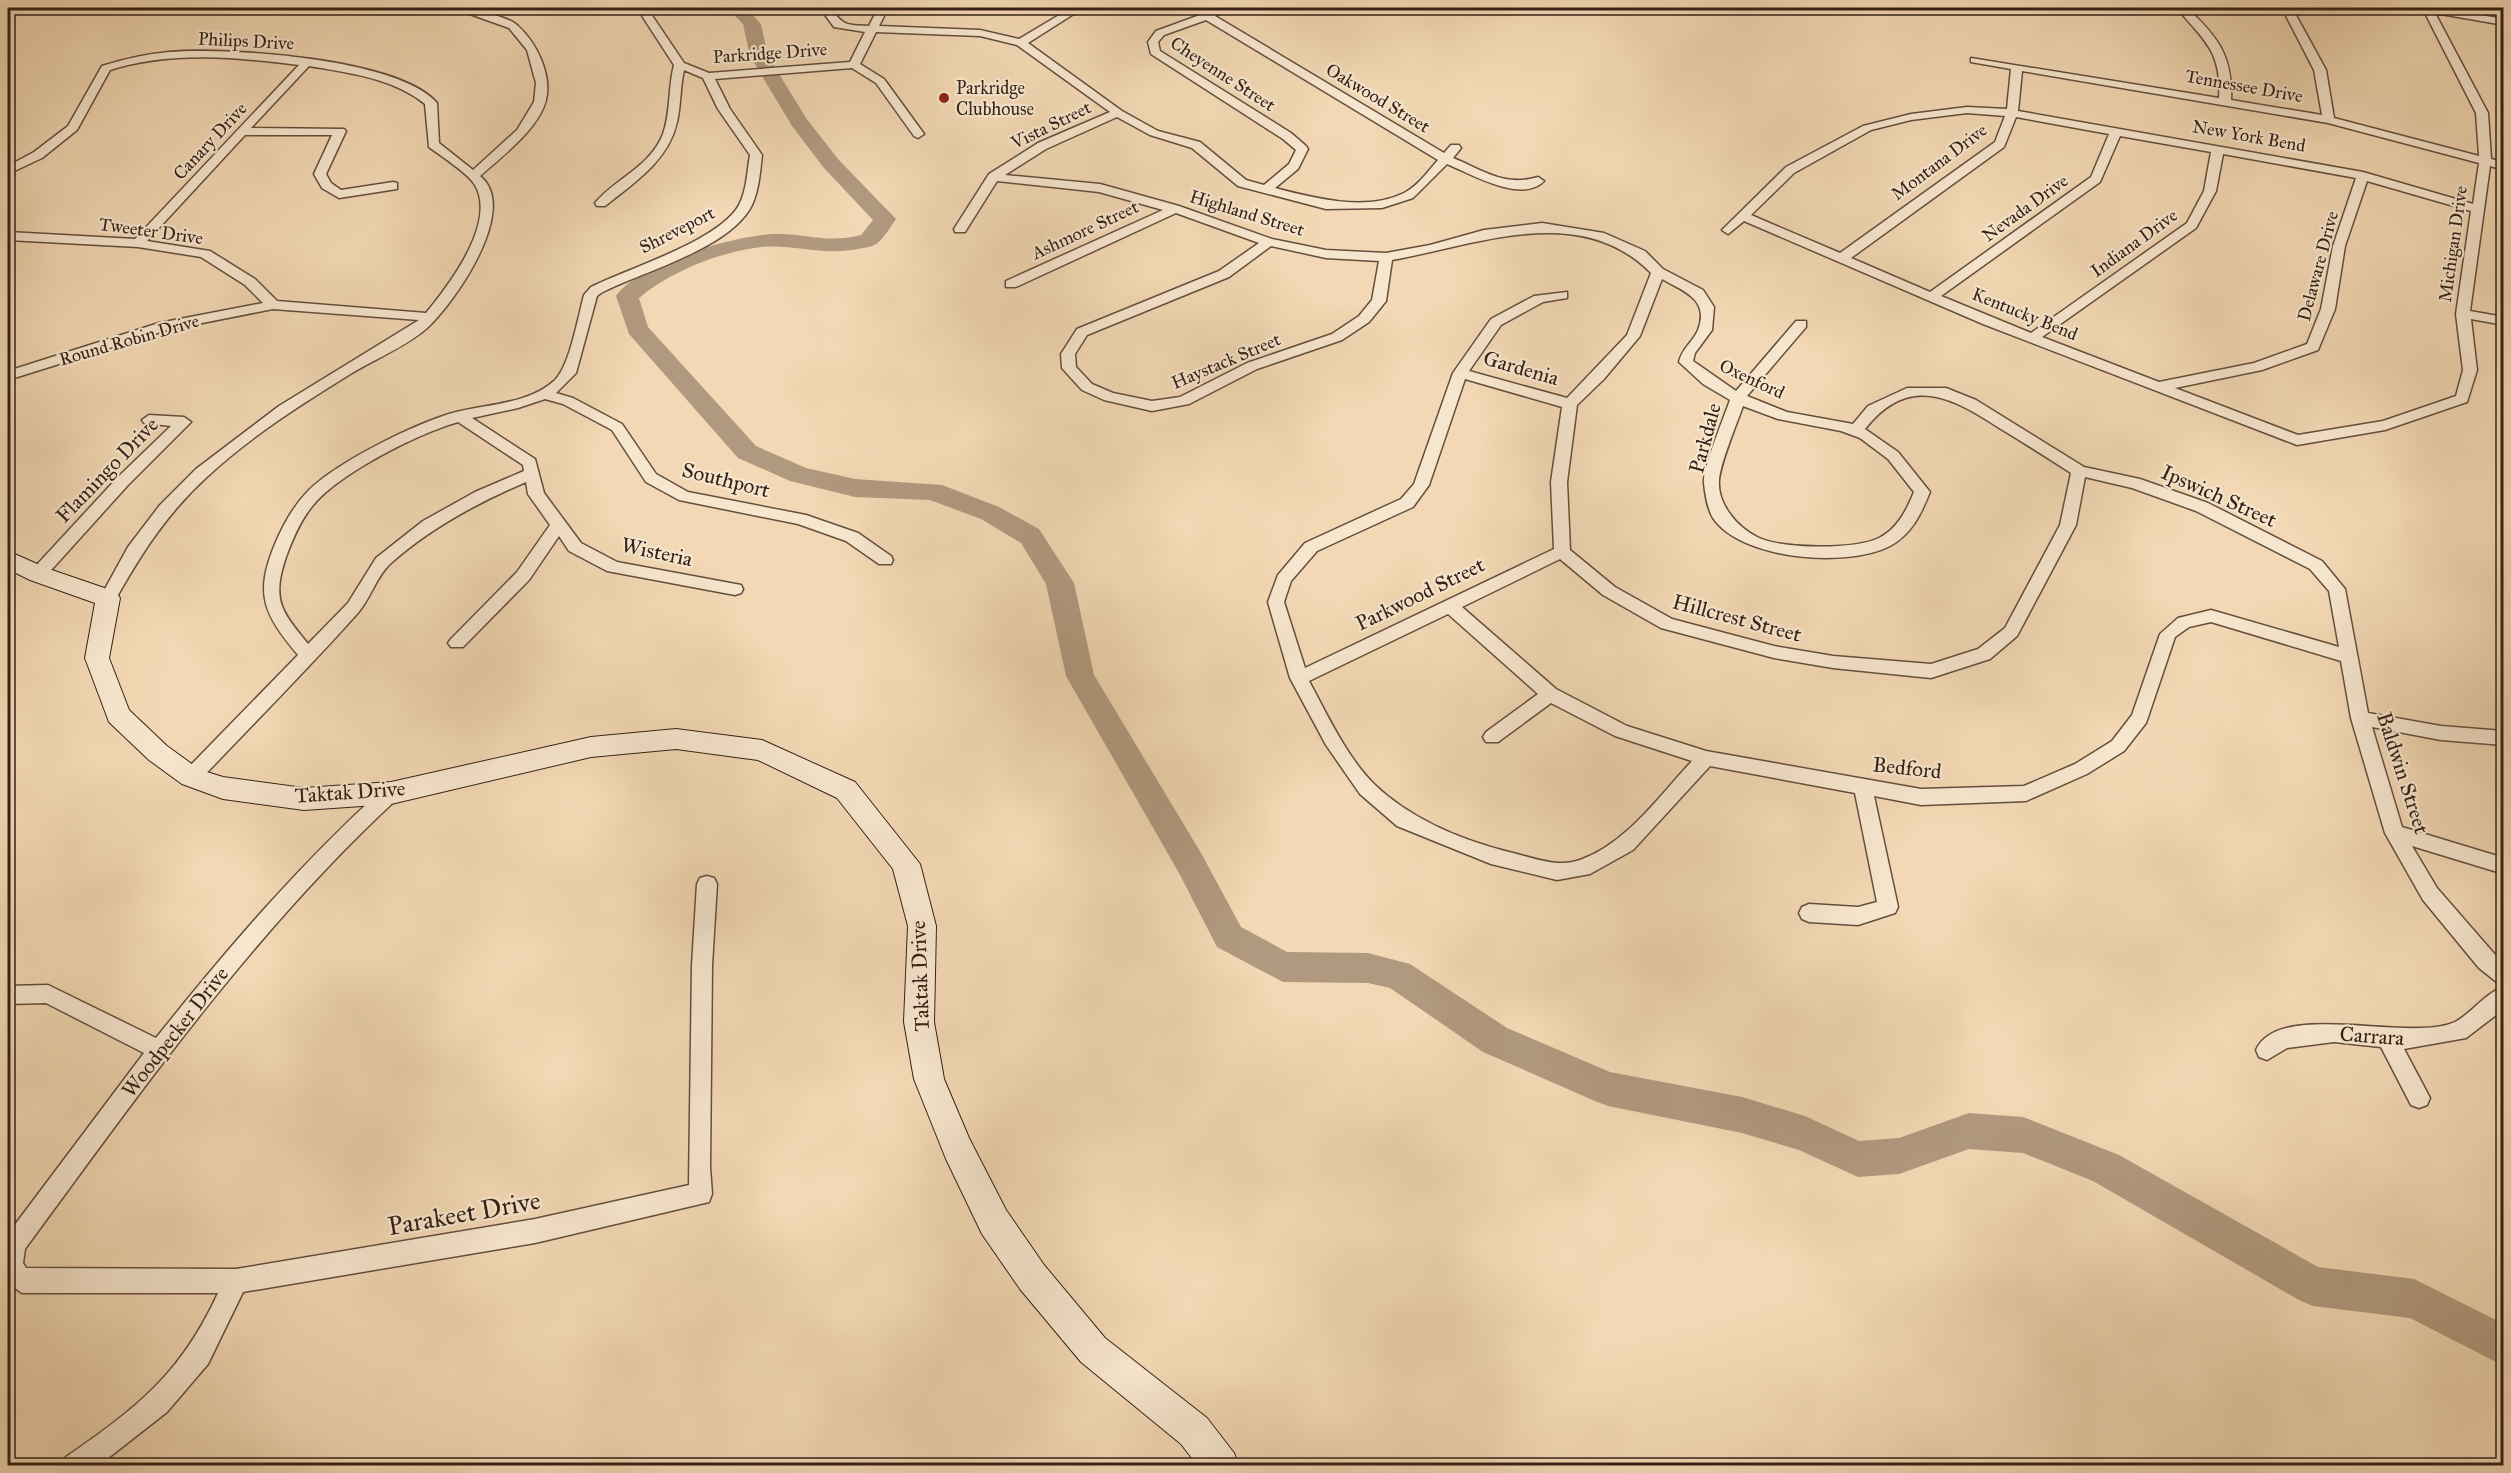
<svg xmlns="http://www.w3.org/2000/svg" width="2511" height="1473" font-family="'IM FELL Great Primer',serif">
  <rect width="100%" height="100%" fill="#f2d8b4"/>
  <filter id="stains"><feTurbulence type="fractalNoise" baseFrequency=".00333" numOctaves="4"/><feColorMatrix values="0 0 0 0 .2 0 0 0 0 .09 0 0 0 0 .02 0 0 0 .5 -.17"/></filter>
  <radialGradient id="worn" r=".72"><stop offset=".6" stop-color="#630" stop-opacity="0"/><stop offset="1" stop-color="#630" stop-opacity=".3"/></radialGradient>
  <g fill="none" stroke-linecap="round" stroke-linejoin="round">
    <!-- river -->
    <path fill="#b1997f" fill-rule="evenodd" d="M 727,8 L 746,8 L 761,24 L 768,56 L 806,118 L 838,159 L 896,219 C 891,226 883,240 876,244 C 871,247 863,248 858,249 C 821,256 795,244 761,247 C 720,252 671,271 639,298 L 648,327 L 756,446 L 806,468 L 855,479 L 942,485 L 999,507 L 1039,529 L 1074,583 L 1094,675 L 1201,853 L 1241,927 L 1287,952 L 1368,953 L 1410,964 L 1507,1028 L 1610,1072 L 1742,1097 L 1805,1116 L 1859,1141 L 1899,1138 L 1969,1113 L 2023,1117 L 2119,1155 L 2318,1267 L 2414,1279 L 2504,1324 L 2504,1366 L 2410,1318 L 2313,1306 L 2299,1300 L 2093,1181 L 2023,1153 L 1969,1149 L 1899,1174 L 1858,1177 L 1799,1150 L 1742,1133 L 1608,1106 L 1595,1101 L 1483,1052 L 1390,988 L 1368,983 L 1283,982 L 1217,947 L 1179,873 L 1066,676 L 1046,584 L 1021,543 L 981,519 L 930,500 L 855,497 L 790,481 L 738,458 L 629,334 L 616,296 C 639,263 735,235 775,234 C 806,233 823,243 857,236 L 861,235 L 873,220 L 824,168 L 792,126 L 750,56 L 743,24 Z"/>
    <defs>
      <g id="street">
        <path d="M 453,8 C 466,7 509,16 518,26 C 537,43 552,75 546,100 C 539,129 501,157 480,176 C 521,209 453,305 426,329 C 405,347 375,359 352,373 C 302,404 251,436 208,476 C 167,513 141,554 114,602 L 102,602 L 100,598 L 128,547 L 160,505 L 196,469 L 279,406 L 419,320 L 273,309 L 167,330 L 8,380 L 8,371 L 159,323 L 263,303 L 245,285 L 201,257 L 138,247 L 8,240 L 8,232 L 135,239 L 299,65 C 236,57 171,51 110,70 L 77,130 L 42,158 L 8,174 L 8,166 L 34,152 L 68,126 L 102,66 C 124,59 146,54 169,52 C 226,47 399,58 437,103 L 439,143 L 473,170 L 517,130 L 534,102 L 536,83 L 527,50 L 509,28 ZM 309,66 C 349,73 393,78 425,104 L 429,147 C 441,156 468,173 475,185 C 497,223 449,285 426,313 L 277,301 L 255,279 L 210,251 L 147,241 L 245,135 L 332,135 L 314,174 L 322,188 L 339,198 L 397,189 L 397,183 L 393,182 L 341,190 L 331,183 L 326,174 L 346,131 L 344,129 L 251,128 Z"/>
        <path d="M 637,8 L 647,8 L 684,63 L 709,73 L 850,62 L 865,32 L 834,27 L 820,8 L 830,8 C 844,26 846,25 869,26 L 878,8 L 888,8 L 879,26 L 980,30 L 1019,39 L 1071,8 L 1083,8 L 1028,43 L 1122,111 L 1158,131 L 1200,142 L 1246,180 L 1264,185 L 1289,164 L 1296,150 L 1283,139 L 1151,54 L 1148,42 L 1156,31 L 1219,8 L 1232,8 L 1215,16 L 1444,153 L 1451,145 L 1459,145 L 1461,148 L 1453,158 C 1485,171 1504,187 1538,177 L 1544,181 C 1522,204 1471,174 1447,164 L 1413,198 L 1382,208 L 1326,209 L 1238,186 L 1192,148 L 1150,135 L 1117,117 L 1046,149 L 1005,175 L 1100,184 L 1179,206 L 1272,239 L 1326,250 L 1386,253 L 1430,245 L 1484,230 L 1542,223 L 1604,233 L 1645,251 L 1663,269 L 1703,290 L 1714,307 L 1712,330 L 1695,353 L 1693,361 L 1736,391 L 1796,321 L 1806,321 L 1806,327 L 1747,396 L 1787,412 L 1853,424 L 1868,406 L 1907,388 L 1946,388 L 1976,400 L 2084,467 L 2140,479 L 2208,503 L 2322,561 L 2345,589 L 2368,713 L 2441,726 L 2504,731 L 2504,745 L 2441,740 L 2372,727 L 2402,827 L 2504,858 L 2504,874 L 2412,846 L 2437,888 L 2504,965 L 2504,1009 L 2466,1038 L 2404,1049 L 2430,1098 L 2427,1105 L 2419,1108 L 2411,1105 L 2381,1047 L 2334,1042 L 2287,1048 L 2267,1060 L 2259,1057 L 2256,1050 C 2279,999 2409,1043 2455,1022 C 2472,1013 2484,994 2503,987 L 2479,968 L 2423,900 L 2385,833 L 2351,718 L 2341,661 L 2211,622 L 2189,627 L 2175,637 L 2146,723 L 2124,751 L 2087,774 L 2026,801 L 1921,805 L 1874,796 L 1898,907 L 1895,913 L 1858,925 L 1809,922 L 1802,919 L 1799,913 L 1802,907 L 1809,904 L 1858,907 L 1877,902 L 1855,793 L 1710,766 L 1633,850 L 1590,874 L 1557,880 L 1491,864 L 1397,826 L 1360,794 L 1326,745 L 1290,678 L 1268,602 L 1278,575 L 1305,543 L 1401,499 L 1414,484 L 1453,373 L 1491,319 L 1534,296 L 1567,292 L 1567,298 L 1543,302 L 1501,325 L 1469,371 L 1567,398 L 1627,335 L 1651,273 C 1580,201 1477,245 1392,260 L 1386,301 L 1369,322 L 1342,340 L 1257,369 L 1189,404 L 1152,411 L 1104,400 L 1082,390 L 1062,368 L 1061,354 L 1077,329 L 1219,271 L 1259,243 L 1176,213 L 1016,287 L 1006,287 L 1006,281 L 1163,210 L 1099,192 L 997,181 L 965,232 L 955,232 L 954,229 L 989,174 L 1038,143 L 1110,112 L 1017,45 L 980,36 L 876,32 L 860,64 L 884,79 L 924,134 L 918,138 L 914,136 L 876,83 L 852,68 L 715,79 L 730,109 L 762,155 C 760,172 759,190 752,205 C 730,249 643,271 601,293 L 597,296 L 576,373 L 556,393 L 573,398 L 622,424 L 656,474 L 688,492 L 806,515 L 858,533 L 891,556 L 893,560 L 891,564 L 879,564 L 846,541 L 798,524 L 679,500 L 646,482 L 612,430 L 563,404 L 545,399 L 518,408 L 472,418 L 535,459 L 544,493 L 581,543 L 617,562 L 741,585 L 743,589 L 741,593 L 735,595 L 607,571 L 569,551 L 559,536 L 529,580 L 463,647 L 451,647 L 448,643 L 451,639 L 517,572 L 550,525 L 528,494 L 526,482 C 477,503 430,528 390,564 C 376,577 370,600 357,614 C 306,671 251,726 198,782 L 191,784 L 184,782 L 182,777 L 184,772 L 298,655 C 264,614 254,595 275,544 C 283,525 294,505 309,490 C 339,461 416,423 456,412 C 488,404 529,404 555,380 C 570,365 578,317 584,295 L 591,287 C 629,268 719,241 739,205 C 747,190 747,171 750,155 L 718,109 L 703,78 L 684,70 C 680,87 681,105 677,122 C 669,160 634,183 605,206 L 597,206 L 595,203 C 616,178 650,167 663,134 C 671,112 668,87 674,65 ZM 1206,20 L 1438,160 C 1428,171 1418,186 1404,193 C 1366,212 1313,198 1275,188 L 1298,169 L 1308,149 L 1306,146 L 1291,133 L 1160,51 L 1158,42 L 1164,35 ZM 1271,246 L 1326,258 L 1379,261 L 1372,300 L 1359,316 L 1332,334 L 1247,363 L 1180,397 L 1152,401 L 1113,393 L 1092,384 L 1076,367 L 1075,354 L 1087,335 L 1229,277 ZM 1662,279 C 1683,291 1710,299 1698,330 C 1693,342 1682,348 1679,362 L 1703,384 L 1730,400 C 1725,415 1702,470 1704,483 C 1705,493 1708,510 1713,518 C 1741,560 1848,568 1890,546 C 1912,534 1921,514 1930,492 L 1898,452 L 1865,429 C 1909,373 1952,397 2001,429 C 2024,443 2048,458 2071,473 L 2060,525 L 2005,628 L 1978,649 L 1931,664 L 1833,656 L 1774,646 L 1672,619 L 1615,587 L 1570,550 L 1567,482 L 1577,405 L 1604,379 L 1640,336 ZM 1465,379 L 1562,407 L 1551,482 L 1554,549 L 1305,668 L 1284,602 L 1291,581 L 1317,551 L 1413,507 L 1429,485 ZM 1743,406 L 1778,419 L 1841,431 L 1860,438 L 1888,459 L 1914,492 C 1906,511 1898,528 1879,538 C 1854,550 1781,549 1757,537 C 1737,527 1717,504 1719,480 C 1720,464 1737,423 1743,406 ZM 458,422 L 523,465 L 524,471 L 475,492 L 423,521 L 376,558 L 348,603 L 308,644 C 299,632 287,620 282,606 C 276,590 281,572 286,557 C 293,538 301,519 314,504 C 342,472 417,434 458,422 ZM 2085,477 L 2132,488 L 2196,511 L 2310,569 L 2329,591 L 2339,647 L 2211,610 L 2178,618 L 2160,634 L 2132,715 L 2112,741 L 2075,764 L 2024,786 L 1921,789 L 1706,751 L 1627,726 L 1556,689 L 1462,607 L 1560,559 L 1603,595 L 1661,628 L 1774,658 L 1833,668 L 1931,678 L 1990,659 L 2017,636 L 2076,525 ZM 1448,614 L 1538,694 L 1486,732 L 1483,737 L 1486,742 L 1498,742 L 1551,703 L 1615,736 L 1692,761 C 1659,796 1627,843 1580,860 C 1558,868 1534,858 1513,853 C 1464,841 1412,820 1375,785 C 1347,758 1327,714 1309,681 Z"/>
        <path d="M 2177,8 L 2187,8 C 2218,37 2233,56 2231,100 L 2322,115 L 2314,70 L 2282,8 L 2292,8 L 2326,70 L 2334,118 L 2479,156 L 2476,113 L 2424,11 L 2418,8 L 2438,8 L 2504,19 L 2504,25 L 2435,13 L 2488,113 L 2491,159 L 2504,162 L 2504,170 L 2490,166 L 2470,311 L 2504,317 L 2504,325 L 2471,319 L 2477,370 L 2467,402 L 2385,430 L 2297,445 L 1983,324 L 1744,221 L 1728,234 L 1722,230 L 1786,167 L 1863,126 L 1911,114 L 1967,107 L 2007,109 L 2011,69 L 1971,62 L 1971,58 L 2219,98 C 2222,51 2204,41 2177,8 ZM 2022,71 L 2328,123 L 2479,163 L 2473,204 L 2363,172 L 2018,111 ZM 1967,113 L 2005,116 L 1995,142 L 1840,253 L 1751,215 L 1794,173 L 1871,130 L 1911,120 ZM 2016,117 L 2109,134 L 2091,177 L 1930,292 L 1851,258 L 2004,147 ZM 2120,136 L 2211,152 L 2204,191 L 2187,223 L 2031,333 L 1941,296 L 2100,182 ZM 2223,154 L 2356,178 L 2333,246 L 2321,309 L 2307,344 L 2254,363 L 2159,382 L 2042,337 L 2196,228 L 2216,191 ZM 2367,181 L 2471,211 L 2456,314 L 2463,370 L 2456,396 L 2383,421 L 2298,435 L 2175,388 L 2262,370 L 2318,350 L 2335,309 L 2345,246 Z"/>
        <path d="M 149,415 L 184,417 L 191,422 L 128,485 L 44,578 L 32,578 L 30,574 L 32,570 L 118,477 L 171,426 L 144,423 L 142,420 Z"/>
        <path d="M 391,785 L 398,788 L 400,793 L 398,798 C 254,931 141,1091 25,1249 L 23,1263 L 26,1268 L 236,1269 L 535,1219 L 689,1185 L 692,965 L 697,884 L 700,878 L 707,876 L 714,878 L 717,884 L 712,965 L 710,1167 L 712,1194 L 709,1202 L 535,1243 L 243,1292 L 208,1364 L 167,1412 L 98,1466 L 62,1466 L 66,1457 C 137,1408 181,1374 218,1293 L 22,1293 L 8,1283 L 8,1234 L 144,1053 L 46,1003 L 8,1004 L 8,986 L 48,985 L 156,1038 C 227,949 300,864 384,788 Z"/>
      </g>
      <path id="secondary" d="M 8,551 L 46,568 L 116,592 L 120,598 L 109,658 L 129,710 L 167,746 L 200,770 L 223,777 L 304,788 L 391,782 L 591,737 L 676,729 L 762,740 L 855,782 L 920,864 L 936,926 L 934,1022 L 944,1079 L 969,1138 L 1006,1210 L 1044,1265 L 1105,1338 L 1207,1418 L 1234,1453 L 1239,1466 L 1198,1466 L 1181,1444 L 1081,1362 L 1020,1289 L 982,1234 L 946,1159 L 914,1079 L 904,1022 L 908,926 L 893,869 L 837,798 L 758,760 L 676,749 L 591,757 L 391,804 L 304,810 L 223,799 L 182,784 L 149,760 L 109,722 L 85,658 L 95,603 L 30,580 L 8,569 Z"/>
    </defs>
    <!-- street casing -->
    <use href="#street" stroke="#644e3e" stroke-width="3"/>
    <!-- secondary casing -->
    <use href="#secondary" stroke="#342017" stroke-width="2"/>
    <!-- street -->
    <use href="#street" fill="#f7e6ce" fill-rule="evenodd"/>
    <!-- secondary -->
    <use href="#secondary" fill="#f7e6ce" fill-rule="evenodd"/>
  </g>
  <!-- markers -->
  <circle fill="#8f2418" stroke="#f7e6ce" stroke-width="2" cx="944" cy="98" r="6"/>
  <g text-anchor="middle" stroke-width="4.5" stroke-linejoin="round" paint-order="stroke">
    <!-- far-street labels -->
    <g font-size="18" fill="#342017" stroke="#f7e6ce">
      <text transform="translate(246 41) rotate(3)" y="6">Philips Drive</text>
      <text transform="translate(770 53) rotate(-4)" y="6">Parkridge Drive</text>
      <text transform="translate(1223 74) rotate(33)" y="6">Cheyenne Street</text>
      <text transform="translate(2244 86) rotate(10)" y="6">Tennessee Drive</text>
      <text transform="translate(1378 98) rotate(31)" y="6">Oakwood Street</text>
      <text transform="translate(1051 125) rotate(-26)" y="6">Vista Street</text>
      <text transform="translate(2249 136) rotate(10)" y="6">New York Bend</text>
      <text transform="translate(210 141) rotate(-47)" y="6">Canary Drive</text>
      <text transform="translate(1939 162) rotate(-37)" y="6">Montana Drive</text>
      <text transform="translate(2025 208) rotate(-36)" y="6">Nevada Drive</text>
      <text transform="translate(1247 213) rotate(17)" y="6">Highland Street</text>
      <text transform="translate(677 230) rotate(-27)" y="6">Shreveport</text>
      <text transform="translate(1085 230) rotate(-25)" y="6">Ashmore Street</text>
      <text transform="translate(151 231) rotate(8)" y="6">Tweeter Drive</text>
      <text transform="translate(2134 243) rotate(-36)" y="6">Indiana Drive</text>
      <text transform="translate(2453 244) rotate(-82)" y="6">Michigan Drive</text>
      <text transform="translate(2318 266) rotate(-75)" y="6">Delaware Drive</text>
      <text transform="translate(2025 314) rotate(22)" y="6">Kentucky Bend</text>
      <text transform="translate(129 340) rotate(-16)" y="6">Round Robin Drive</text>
      <text transform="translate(1226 361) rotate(-23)" y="6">Haystack Street</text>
      <text transform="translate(1752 379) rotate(25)" y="6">Oxenford</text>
    </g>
    <!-- far-poi labels -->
    <g font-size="18" fill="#342017" stroke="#f7e6ce" text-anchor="start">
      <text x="956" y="94">Parkridge<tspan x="956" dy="21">Clubhouse</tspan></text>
    </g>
    <!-- street labels -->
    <g font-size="21" fill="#342017" stroke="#f7e6ce">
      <text transform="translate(1521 368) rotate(16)" y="7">Gardenia</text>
      <text transform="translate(1705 438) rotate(-75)" y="7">Parkdale</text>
      <text transform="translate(107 470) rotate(-46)" y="7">Flamingo Drive</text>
      <text transform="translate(726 480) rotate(14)" y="7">Southport</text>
      <text transform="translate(2219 496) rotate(24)" y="7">Ipswich Street</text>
      <text transform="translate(657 552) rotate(12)" y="7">Wisteria</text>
      <text transform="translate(1420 594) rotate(-26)" y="7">Parkwood Street</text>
      <text transform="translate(1737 618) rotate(15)" y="7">Hillcrest Street</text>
      <text transform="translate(1907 768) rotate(6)" y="7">Bedford</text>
      <text transform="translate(2403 773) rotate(72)" y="7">Baldwin Street</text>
      <text transform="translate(350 792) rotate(-4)" y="7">Taktak Drive</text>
      <text transform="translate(920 976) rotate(-92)" y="7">Taktak Drive</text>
      <text transform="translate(175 1032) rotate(-52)" y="7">Woodpecker Drive</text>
      <text transform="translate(2372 1036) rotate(4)" y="7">Carrara</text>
    </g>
    <!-- near-street labels -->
    <g font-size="26" fill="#342017" stroke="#f7e6ce">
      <text transform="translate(464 1213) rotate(-10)" y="9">Parakeet Drive</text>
    </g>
  </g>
  <!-- margin -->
  <rect width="2511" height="1473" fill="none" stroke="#f2d8b4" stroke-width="30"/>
  <rect x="9" y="9" width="2493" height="1455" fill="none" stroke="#342017" stroke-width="3"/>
  <rect x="15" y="15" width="2481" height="1443" fill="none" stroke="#342017" stroke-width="1.5"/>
  <rect width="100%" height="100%" filter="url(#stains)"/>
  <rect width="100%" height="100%" fill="url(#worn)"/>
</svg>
